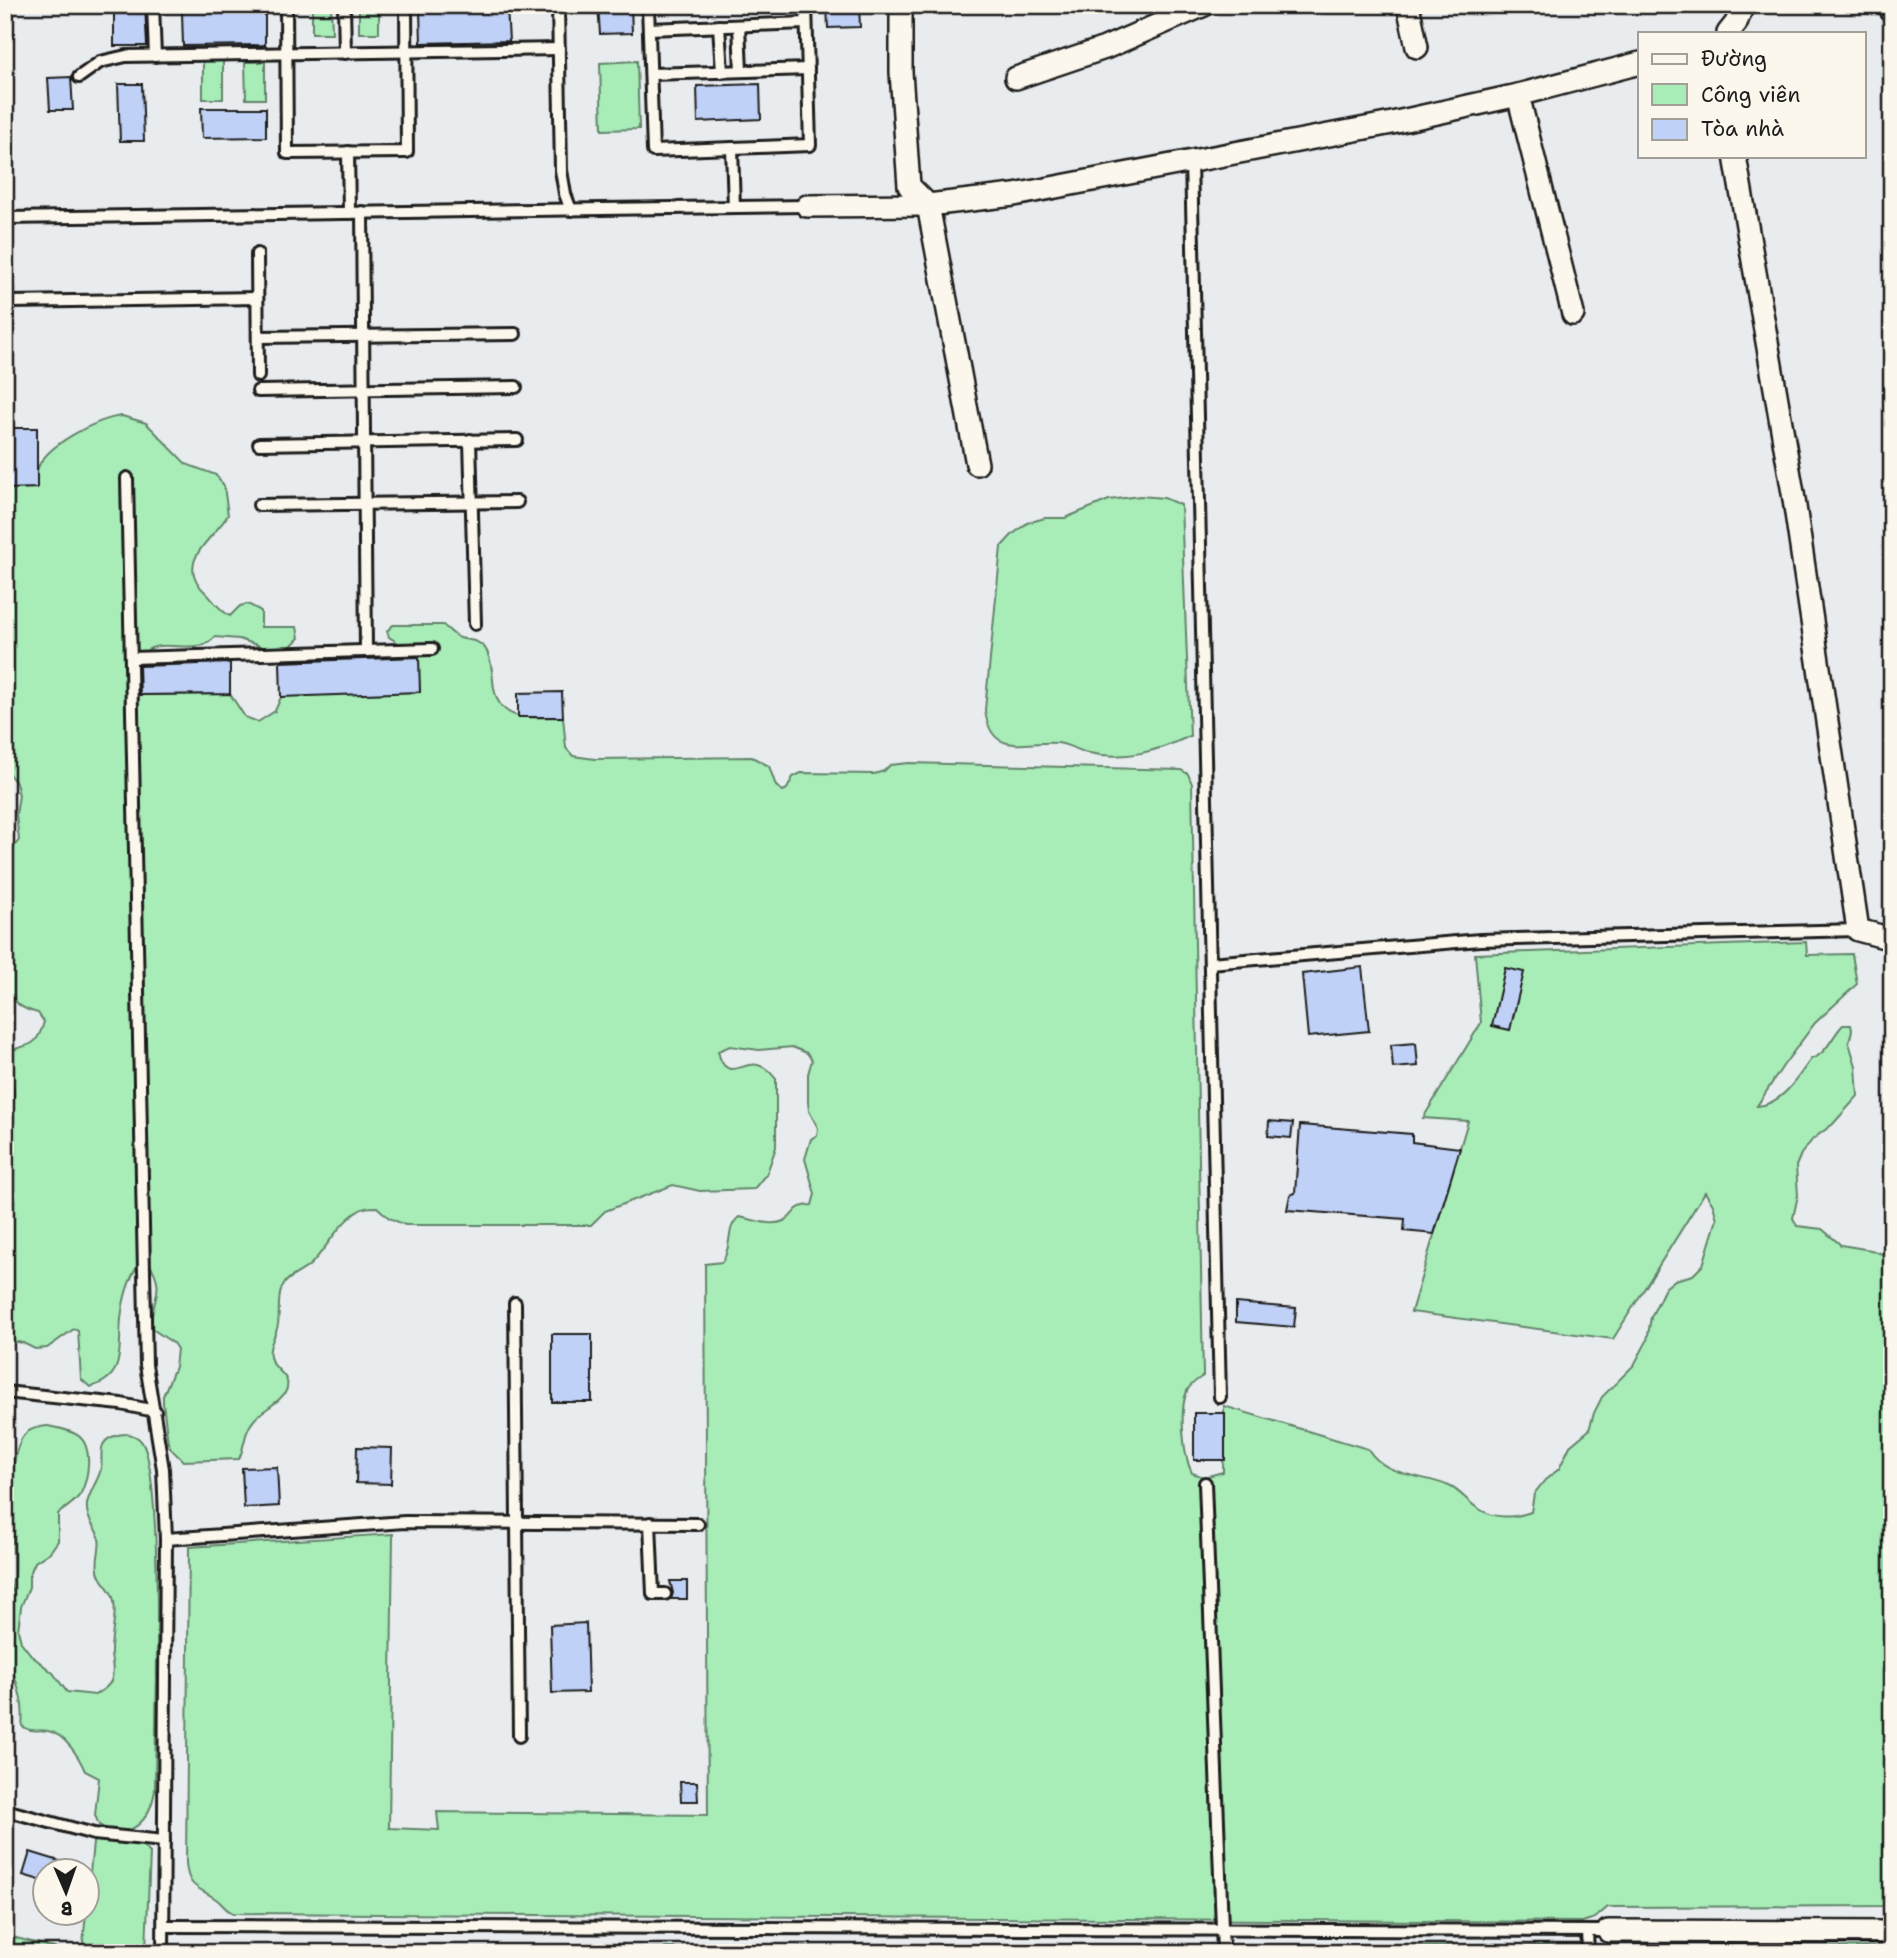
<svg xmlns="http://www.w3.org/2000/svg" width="1897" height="1958" font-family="'Shantell Sans',sans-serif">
  <rect width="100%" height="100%" fill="#e9ecef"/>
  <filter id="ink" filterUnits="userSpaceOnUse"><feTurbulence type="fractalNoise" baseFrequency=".0143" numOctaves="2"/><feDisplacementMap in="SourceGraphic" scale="14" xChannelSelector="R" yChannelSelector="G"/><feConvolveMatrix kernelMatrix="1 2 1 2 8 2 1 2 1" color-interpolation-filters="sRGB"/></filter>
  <g filter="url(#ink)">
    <!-- green -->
    <g fill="#a8edb8" stroke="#62846a" stroke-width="2">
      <path d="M 312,5 L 331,5 L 332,33 L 312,33 Z"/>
      <rect x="359" y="5" width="20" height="28"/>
      <rect x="203" y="61" width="20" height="38"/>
      <path d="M 637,61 L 639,129 L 602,130 L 600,63 Z"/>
      <path d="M 245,62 L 265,62 L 265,99 L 246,99 Z"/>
      <path d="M 122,416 L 146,423 L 186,464 L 216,475 L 224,486 L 228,515 C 212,541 173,562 206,593 C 214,601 219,610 230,616 L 240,606 L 248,604 L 261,611 L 261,627 L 297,627 L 299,638 L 290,647 L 266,648 L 239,639 L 215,637 C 212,639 210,643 206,644 C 188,653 146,634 140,661 C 137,671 140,685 140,695 L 230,694 L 245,717 L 258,722 L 275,711 L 281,697 L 418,657 L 404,657 L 402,645 L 389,637 L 387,631 L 393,625 L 443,625 C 448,629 454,636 460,638 C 470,641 477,639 485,648 C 491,657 492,670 493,680 C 496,725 529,717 563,717 L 566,748 L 573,756 L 595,759 L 752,757 L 769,766 L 776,786 L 783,791 L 787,789 L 793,777 L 801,773 L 874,774 L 884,771 L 890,765 L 909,763 L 1181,770 L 1188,774 L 1192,784 L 1203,1376 C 1197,1380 1190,1384 1187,1391 C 1179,1410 1183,1455 1192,1473 L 1204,1477 L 1223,1472 L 1224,1406 L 1368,1449 C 1386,1478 1422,1474 1449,1486 C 1461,1491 1468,1503 1479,1509 C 1494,1519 1515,1518 1531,1512 L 1534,1494 L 1545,1480 L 1559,1469 L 1570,1446 L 1589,1430 L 1594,1413 L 1602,1397 L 1634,1365 L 1647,1341 L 1651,1317 L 1665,1288 L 1675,1280 L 1693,1275 L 1703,1265 L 1717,1219 L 1713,1205 L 1705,1192 L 1613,1339 L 1411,1312 L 1468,1121 L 1423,1118 L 1481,1023 L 1475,954 L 1806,942 L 1807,955 L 1852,954 L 1857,984 L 1815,1023 L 1783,1066 L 1757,1106 C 1782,1105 1798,1077 1811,1059 C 1827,1054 1832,1036 1843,1025 L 1851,1025 L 1852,1030 L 1849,1043 L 1856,1066 L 1858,1096 L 1833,1124 L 1813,1139 L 1801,1154 L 1796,1166 L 1798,1195 L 1793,1218 L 1797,1226 L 1822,1229 L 1841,1245 L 1871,1250 L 1882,1254 L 1892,1262 L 1892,1906 L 1608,1907 L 1595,1918 L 1582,1922 L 233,1913 C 225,1910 223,1904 216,1899 C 199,1887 188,1889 186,1863 L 189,1547 L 393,1534 L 389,1828 L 439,1830 L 437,1812 L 708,1815 L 705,1264 L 722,1262 C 733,1247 725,1228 739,1217 C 753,1219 770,1227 784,1221 C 797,1215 790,1206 812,1205 L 815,1194 L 805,1159 L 811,1139 L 817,1135 L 818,1128 L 809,1111 L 808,1102 L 808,1074 L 812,1060 L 807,1053 L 792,1047 L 759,1050 L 730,1046 L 718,1051 C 725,1084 743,1061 758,1065 C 766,1067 771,1073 776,1079 L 776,1147 L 767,1173 L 754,1189 L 700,1191 L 673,1185 L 605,1211 L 591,1225 L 405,1225 L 389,1218 L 377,1207 C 370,1207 363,1207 357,1212 C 338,1224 327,1248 311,1264 C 303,1272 286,1277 282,1287 C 277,1297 280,1313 278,1324 C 277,1333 271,1341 270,1349 C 266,1370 294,1372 286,1391 C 280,1403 263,1409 254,1420 C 244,1431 245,1446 239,1459 L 183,1461 L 172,1450 L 168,1443 L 163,1403 L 163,1396 L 175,1367 L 177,1349 L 173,1343 L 151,1328 C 150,1301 168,1289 148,1262 L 140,1262 C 129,1278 123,1300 121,1319 C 118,1349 127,1377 90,1387 L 81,1379 L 78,1331 L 74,1329 L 47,1348 L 35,1349 L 23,1343 L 5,1340 L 5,1112 L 9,1111 L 14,1094 L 12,1083 L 5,1081 L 5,1054 C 26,1041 35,1053 44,1022 L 38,1013 C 21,1009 13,1003 8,986 L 5,859 L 19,840 L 16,815 L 19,795 L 16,783 L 5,769 L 8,687 L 5,677 L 6,489 L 37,488 C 37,483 36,476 37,471 C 43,446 98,418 122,416 Z"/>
      <path d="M 1140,496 L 1164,498 L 1181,505 L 1190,736 C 1158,751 1124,761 1089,753 C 1078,751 1068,744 1057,743 C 1025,740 991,759 985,710 L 1001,547 L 1012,535 L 1027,523 L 1045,518 L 1065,518 L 1109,500 Z"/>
      <path d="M 48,1426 C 58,1428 72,1430 80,1437 C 93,1449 88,1477 82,1491 C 78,1501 66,1507 58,1514 L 58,1541 L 50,1552 L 35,1562 L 29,1576 L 29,1587 L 21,1607 L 18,1630 L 21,1642 L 32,1656 L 53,1673 L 67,1692 L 95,1695 C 101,1691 108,1688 111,1681 C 115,1673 112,1663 111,1655 C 110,1636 118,1614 113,1597 C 109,1586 99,1581 98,1570 C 95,1554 105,1544 95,1529 C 90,1522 86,1513 87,1504 C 89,1492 98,1481 101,1469 C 103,1457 97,1443 112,1437 C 121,1433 134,1432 141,1441 C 165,1470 155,1737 155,1790 C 150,1821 130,1843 99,1825 L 95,1815 L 99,1778 L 85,1771 C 79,1757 65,1734 48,1731 C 38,1729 31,1733 22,1726 C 26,1693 10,1673 5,1643 C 2,1621 12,1600 13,1579 C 15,1543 3,1463 24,1435 C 30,1428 40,1427 48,1426 Z"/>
      <path d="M 96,1839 L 141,1844 L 150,1853 L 146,1949 L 1556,1946 L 1569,1953 L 82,1953 L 93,1843 Z"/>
      <path d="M 5,1935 L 74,1953 L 5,1953 Z"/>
      <path d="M 1892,1947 L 1892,1953 L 1604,1953 L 1609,1949 Z"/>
    </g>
    <!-- building -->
    <g fill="#bfd1f7" stroke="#1c1c1c" stroke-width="2">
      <path d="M 114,5 L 145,5 L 147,46 L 114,46 Z"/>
      <path d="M 598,5 L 631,5 L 632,33 L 600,34 Z"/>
      <path d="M 827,5 L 859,5 L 860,27 L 828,28 Z"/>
      <path d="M 507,8 L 509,41 L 421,43 L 420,11 Z"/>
      <path d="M 265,10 L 265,45 L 183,46 L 182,11 Z"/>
      <path d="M 71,77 L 73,110 L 50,110 L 48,78 Z"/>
      <path d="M 118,84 L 142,84 L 144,141 L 120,141 Z"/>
      <path d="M 760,84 L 761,119 L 698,122 L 697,86 Z"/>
      <path d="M 201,108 L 266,108 L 266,137 L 202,138 Z"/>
      <path d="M 6,428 L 37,428 L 37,488 L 6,489 Z"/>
      <path d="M 419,657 L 420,692 L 281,697 L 280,662 Z"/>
      <path d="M 230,663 L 230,694 L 140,695 L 139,666 Z"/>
      <path d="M 562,692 L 563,717 L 518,717 L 518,693 Z"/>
      <path d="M 1362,967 L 1369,1031 L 1308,1037 L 1302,974 Z"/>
      <path d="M 1505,968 L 1524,972 L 1510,1030 L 1492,1026 Z"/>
      <path d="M 1416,1043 L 1418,1066 L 1393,1068 L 1391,1045 Z"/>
      <path d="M 1269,1121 L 1293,1123 L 1291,1138 L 1268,1136 Z"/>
      <path d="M 1300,1125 L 1412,1134 L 1412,1142 L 1460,1148 L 1434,1234 L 1404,1231 L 1405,1219 L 1287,1210 L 1290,1195 L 1295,1193 Z"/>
      <path d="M 1236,1303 L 1296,1308 L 1294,1327 L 1236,1322 Z"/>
      <rect x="552" y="1334" width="40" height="68"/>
      <rect x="1194" y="1413" width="31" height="47"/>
      <path d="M 357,1447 L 392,1448 L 391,1484 L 356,1483 Z"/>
      <path d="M 277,1467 L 279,1506 L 244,1508 L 242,1468 Z"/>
      <path d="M 670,1581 L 687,1581 L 687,1599 L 671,1599 L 673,1593 Z"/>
      <path d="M 586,1623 L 588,1692 L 552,1693 L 550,1625 Z"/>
      <path d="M 680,1782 L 697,1782 L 698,1801 L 681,1801 Z"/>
      <path d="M 30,1852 L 79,1867 L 79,1871 L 46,1871 L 46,1882 L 23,1875 Z"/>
    </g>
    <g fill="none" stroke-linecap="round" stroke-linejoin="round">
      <defs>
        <g id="lane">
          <path d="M 153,5 L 155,56"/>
          <path d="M 286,5 L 287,153 L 407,152 L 406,5"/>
          <path d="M 344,5 L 345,53"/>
          <path d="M 558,5 L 561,170 L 565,194 L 571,210"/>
          <path d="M 648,5 L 653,151 L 810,145 L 806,5"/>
          <path d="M 719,26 L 722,72"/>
          <path d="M 739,26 L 741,71"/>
          <path d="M 649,29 L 806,23"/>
          <path d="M 651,74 L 808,69"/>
          <path d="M 79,77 L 100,62 L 126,56 L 559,49"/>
          <path d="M 732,148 L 734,207"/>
          <path d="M 348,152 L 349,213"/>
          <path d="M 1191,161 L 1220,1397"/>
          <path d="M 362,212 L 366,651"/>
          <path d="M 5,218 L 807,206"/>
          <path d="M 257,254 L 258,376"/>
          <path d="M 11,302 L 257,298"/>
          <path d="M 258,337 L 515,334"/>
          <path d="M 258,391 L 516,387"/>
          <path d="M 470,440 L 475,624"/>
          <path d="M 259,444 L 517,440"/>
          <path d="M 127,478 L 146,1365 L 163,1469 L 166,1539 L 163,1953"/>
          <path d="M 259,505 L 517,502"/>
          <path d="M 131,658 L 432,649"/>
          <path d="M 1210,963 L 1480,940 L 1858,930"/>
          <path d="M 5,1291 L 6,1329"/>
          <path d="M 515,1303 L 519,1736"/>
          <path d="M 5,1392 L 121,1404 L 155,1411"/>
          <path d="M 1205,1483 L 1223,1953"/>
          <path d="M 650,1523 L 653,1594 L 665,1594"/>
          <path d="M 166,1539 L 405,1522 L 698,1524"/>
          <path d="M 5,1810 L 94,1834 L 164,1841"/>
          <path d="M 164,1926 L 1608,1931"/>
          <path d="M 1587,1931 L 1588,1953"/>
        </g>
        <g id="street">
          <path d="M 901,5 L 901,72 L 909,186 L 928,205 L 977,464"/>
          <path d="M 1408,5 L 1417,47"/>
          <path d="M 1891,5 L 1892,12"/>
          <path d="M 1728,33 L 1736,23 L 1743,5"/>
          <path d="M 1016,78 L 1105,48 L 1204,5"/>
          <path d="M 1518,95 L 1573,314"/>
          <path d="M 1735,156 L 1793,493 L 1858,930 L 1892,939"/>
          <path d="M 807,206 L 928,205 L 1014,195 L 1392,123 L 1518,95 L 1640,63"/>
          <path d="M 1608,1931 L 1892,1932"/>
        </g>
      </defs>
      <!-- lane casing -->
      <use href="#lane" stroke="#1c1c1c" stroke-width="16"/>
      <!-- street casing -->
      <use href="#street" stroke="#1c1c1c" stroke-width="26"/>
      <!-- lane -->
      <use href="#lane" stroke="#fbf7ec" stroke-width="10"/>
      <!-- street -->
      <use href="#street" stroke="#fbf7ec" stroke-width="21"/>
    </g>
  </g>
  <!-- margin -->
  <rect width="1897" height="1958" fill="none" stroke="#fbf7ec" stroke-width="28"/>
  <rect x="14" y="14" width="1869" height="1930" fill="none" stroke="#1c1c1c" stroke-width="2.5" filter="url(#ink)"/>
  <!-- legend -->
  <rect x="1638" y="32" width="228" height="126" fill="#fbf7ec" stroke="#a29f99" stroke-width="2"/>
  <rect x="1652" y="54" width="35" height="10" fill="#fbf7ec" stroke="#a29f99" stroke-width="2"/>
  <text x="1701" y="66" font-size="21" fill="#1c1c1c">Đường</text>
  <rect x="1652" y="84" width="35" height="21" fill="#a8edb8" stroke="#a29f99" stroke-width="2"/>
  <text x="1701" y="102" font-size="21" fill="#1c1c1c">Công viên</text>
  <rect x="1652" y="119" width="35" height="21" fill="#bfd1f7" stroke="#a29f99" stroke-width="2"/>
  <text x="1701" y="136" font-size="21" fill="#1c1c1c">Tòa nhà</text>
  <!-- north arrow -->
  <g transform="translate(66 1892) rotate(178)"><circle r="33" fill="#fbf7ec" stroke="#a29f99" stroke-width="2"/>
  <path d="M0-5L12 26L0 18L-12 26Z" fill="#1c1c1c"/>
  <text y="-10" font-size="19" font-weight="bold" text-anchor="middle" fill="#1c1c1c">B</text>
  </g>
</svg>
